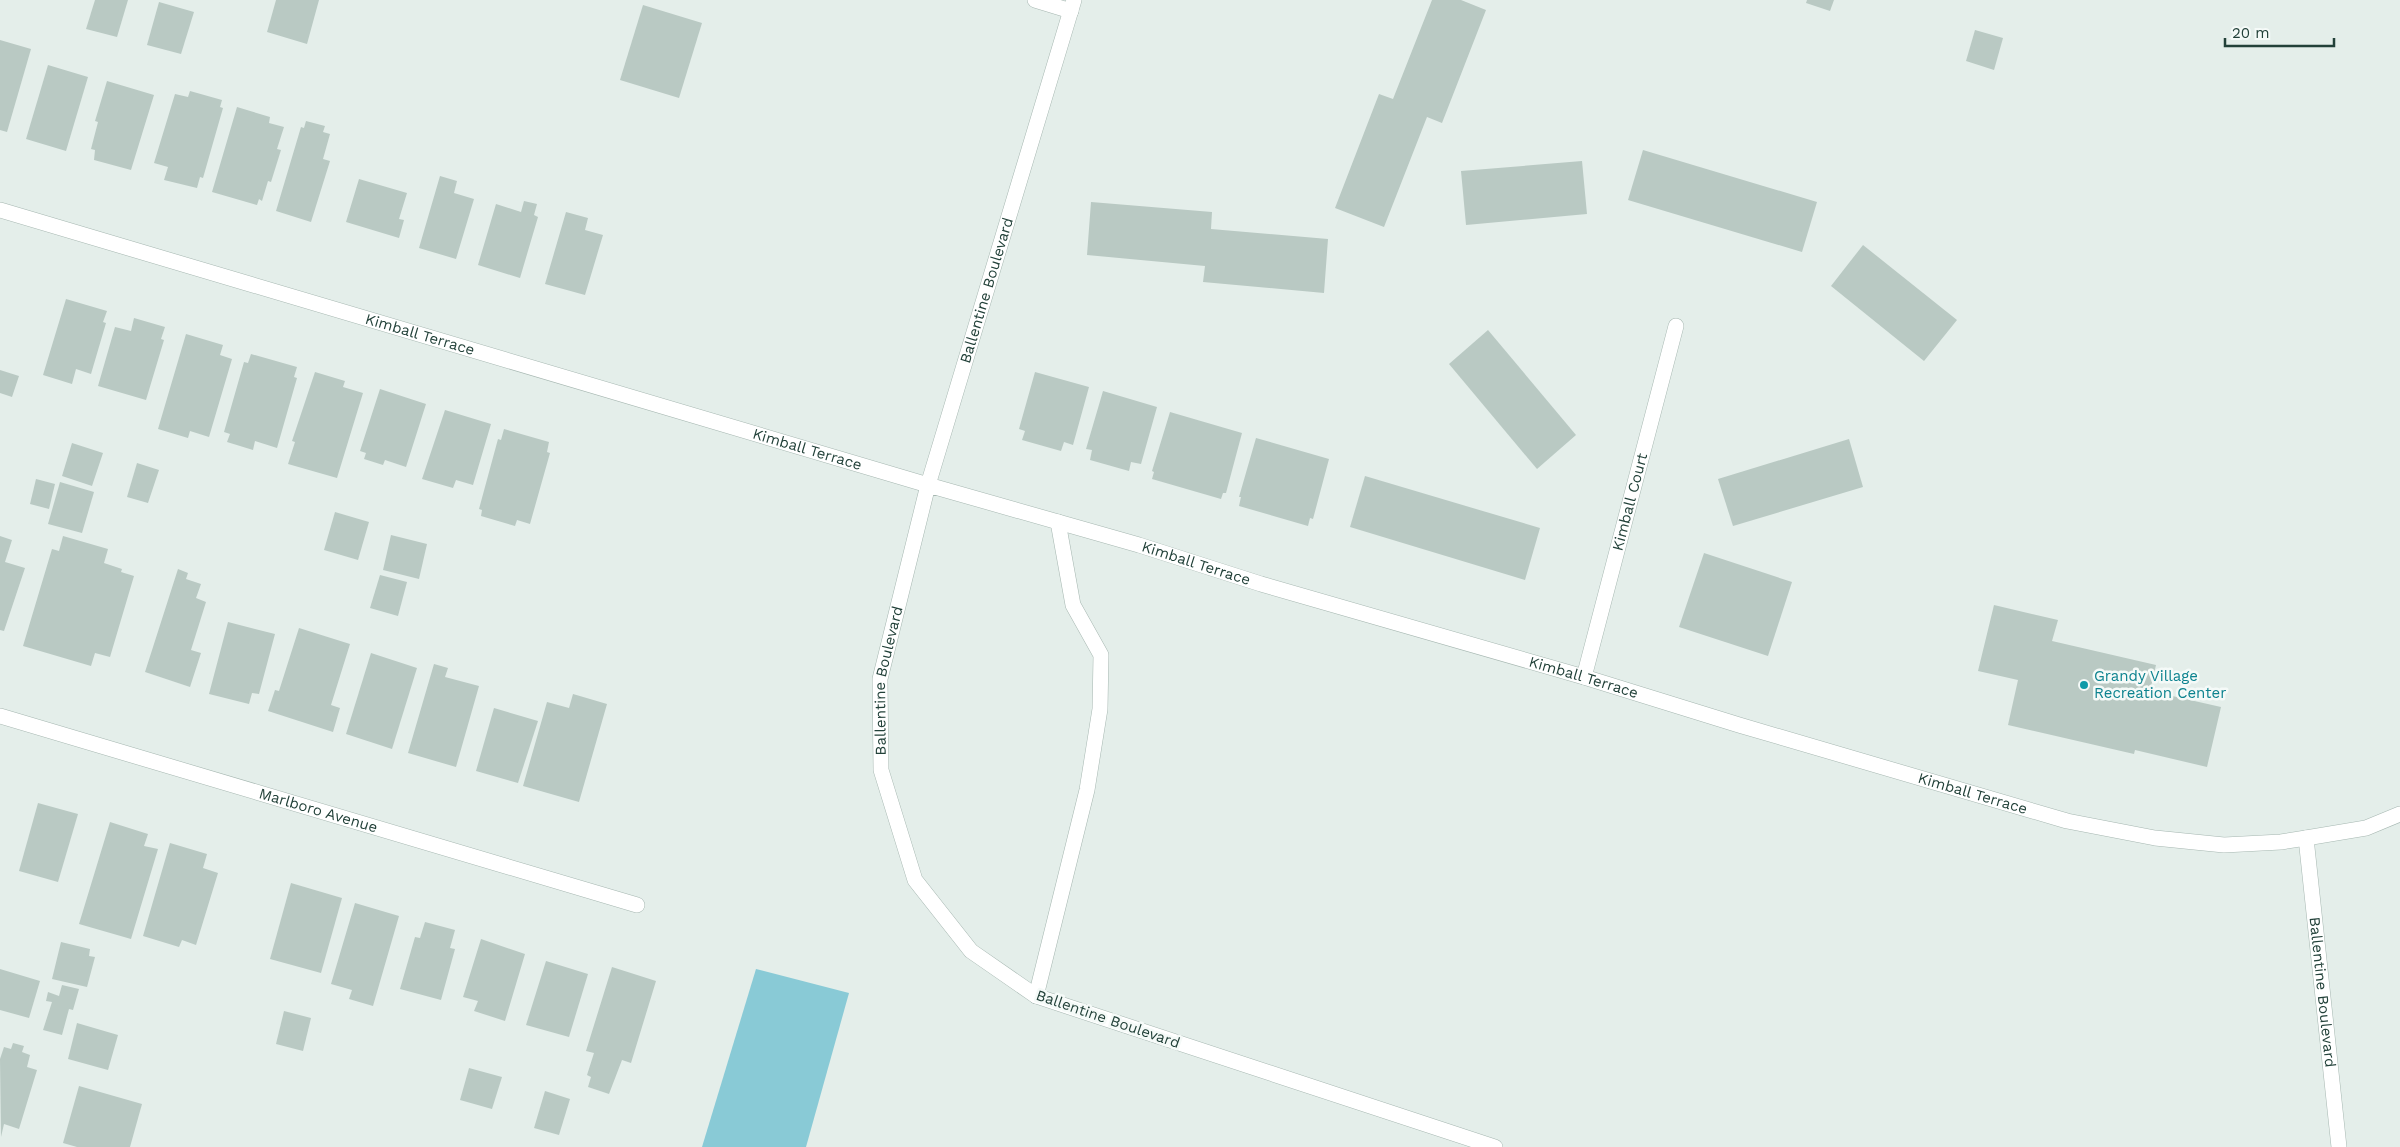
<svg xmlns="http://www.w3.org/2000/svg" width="2400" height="1147" font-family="'Work Sans',sans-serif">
  <rect width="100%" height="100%" fill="#e4eeea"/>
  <!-- water -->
  <path fill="#89cad6" d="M 756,969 L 849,993 L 806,1147 L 702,1147 Z"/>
  <!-- building -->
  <g fill="#b9c9c3">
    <path d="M 95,0 L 128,0 L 117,37 L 86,29 Z"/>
    <path d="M 276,0 L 319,0 L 307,44 L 267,32 Z"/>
    <path d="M 1432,0 L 1461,0 L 1486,10 L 1442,123 L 1427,117 L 1384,227 L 1335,208 L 1379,94 L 1393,99 Z"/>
    <path d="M 1807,0 L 1834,0 L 1830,11 L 1806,3 Z"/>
    <path d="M 159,2 L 194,12 L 181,54 L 147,45 Z"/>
    <path d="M 643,5 L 702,23 L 679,98 L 620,80 Z"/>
    <path d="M 1975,30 L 2003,38 L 1994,70 L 1966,61 Z"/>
    <path d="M 0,40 L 31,49 L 7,132 L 0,130 Z"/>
    <path d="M 48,65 L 88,77 L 66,151 L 26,139 Z"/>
    <path d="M 107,81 L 154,95 L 131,170 L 94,160 L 95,150 L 91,149 L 98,122 L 95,121 Z"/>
    <path d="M 190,91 L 222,100 L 220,107 L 223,108 L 203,178 L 200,177 L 197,188 L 164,180 L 168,167 L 154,163 L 175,94 L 188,97 Z"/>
    <path d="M 237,107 L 270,117 L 269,123 L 284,127 L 277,149 L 281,150 L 271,182 L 268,181 L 262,201 L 259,199 L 257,205 L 212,192 Z"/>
    <path d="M 306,121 L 325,126 L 323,132 L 330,134 L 323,159 L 330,161 L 311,222 L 276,211 L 301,127 L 304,128 Z"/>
    <path d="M 1643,150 L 1817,202 L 1802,252 L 1628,200 Z"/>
    <path d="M 1582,161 L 1587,214 L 1466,225 L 1461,171 Z"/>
    <path d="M 440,176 L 457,181 L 454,193 L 474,199 L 456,259 L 419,248 Z"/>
    <path d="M 359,179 L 407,193 L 399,219 L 404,220 L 399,238 L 346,222 Z"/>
    <path d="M 524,201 L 537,204 L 534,215 L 538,217 L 520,278 L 478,265 L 496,204 L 521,212 Z"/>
    <path d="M 1091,202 L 1212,212 L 1211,229 L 1328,239 L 1324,293 L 1203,282 L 1205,266 L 1087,255 Z"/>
    <path d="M 566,212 L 588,218 L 585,230 L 603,235 L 585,295 L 545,284 Z"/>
    <path d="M 1863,245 L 1957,320 L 1924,361 L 1831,286 Z"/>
    <path d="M 66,299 L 107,311 L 103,322 L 106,323 L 91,374 L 76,369 L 72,384 L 43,375 Z"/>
    <path d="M 134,318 L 165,327 L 161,339 L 164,340 L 146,400 L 98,386 L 115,327 L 131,331 Z"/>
    <path d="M 1488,330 L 1576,435 L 1537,469 L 1449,364 Z"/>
    <path d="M 186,334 L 223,345 L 220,355 L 232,359 L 209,437 L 190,431 L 188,438 L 158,429 Z"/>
    <path d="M 251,354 L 297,367 L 294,377 L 297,378 L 277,448 L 255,441 L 253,450 L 227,442 L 230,434 L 224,432 L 244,362 L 248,363 Z"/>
    <path d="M 0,370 L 19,376 L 12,397 L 0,393 Z"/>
    <path d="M 315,372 L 345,381 L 343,387 L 363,393 L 337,478 L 288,464 L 295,442 L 292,441 Z"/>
    <path d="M 1035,372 L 1089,387 L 1073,445 L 1064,442 L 1061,451 L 1022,440 L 1025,431 L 1019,429 Z"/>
    <path d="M 380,389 L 426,404 L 406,467 L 385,460 L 383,465 L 364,459 L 366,453 L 360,451 Z"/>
    <path d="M 1103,391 L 1157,407 L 1141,464 L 1131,462 L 1129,471 L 1090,460 L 1092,450 L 1086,449 Z"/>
    <path d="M 445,410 L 491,424 L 473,485 L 456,480 L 453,488 L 422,479 Z"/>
    <path d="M 1170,412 L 1242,433 L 1226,493 L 1223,493 L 1221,499 L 1152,479 L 1154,472 L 1152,471 Z"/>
    <path d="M 504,429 L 549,442 L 547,452 L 550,453 L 530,524 L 517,520 L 515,526 L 481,516 L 482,510 L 479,509 L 498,439 L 501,440 Z"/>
    <path d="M 1256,438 L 1329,459 L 1313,519 L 1310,518 L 1308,526 L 1239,506 L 1241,497 L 1239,497 Z"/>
    <path d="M 1849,439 L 1863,487 L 1733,526 L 1718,479 Z"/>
    <path d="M 72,443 L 103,453 L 92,486 L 62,476 Z"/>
    <path d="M 137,463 L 159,470 L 148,503 L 127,497 Z"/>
    <path d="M 1365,476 L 1540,528 L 1525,580 L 1350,527 Z"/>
    <path d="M 36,479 L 55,484 L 49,509 L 30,504 Z"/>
    <path d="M 60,482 L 94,492 L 82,533 L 48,524 Z"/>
    <path d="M 335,512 L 369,522 L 358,560 L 324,550 Z"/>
    <path d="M 391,535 L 427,544 L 419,579 L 383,570 Z"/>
    <path d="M 0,536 L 12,540 L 5,562 L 25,568 L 4,631 L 0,630 Z"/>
    <path d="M 63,536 L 108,549 L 104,563 L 122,569 L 121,572 L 134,576 L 110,657 L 95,653 L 91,666 L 23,646 L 52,549 L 59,551 Z"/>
    <path d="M 1704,553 L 1792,582 L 1768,656 L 1679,627 Z"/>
    <path d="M 178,569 L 188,573 L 186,579 L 201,584 L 196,598 L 206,602 L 191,650 L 201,653 L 190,687 L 145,672 Z"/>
    <path d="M 380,575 L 407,582 L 398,616 L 370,608 Z"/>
    <path d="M 1994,605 L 2058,620 L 2052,641 L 2156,665 L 2150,691 L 2221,707 L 2207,767 L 2135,750 L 2134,754 L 2008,725 L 2018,680 L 1978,671 Z"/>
    <path d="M 228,622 L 275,634 L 259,694 L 252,693 L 249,704 L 209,694 Z"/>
    <path d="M 299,628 L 350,644 L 331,705 L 340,708 L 333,732 L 268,711 L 275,690 L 279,691 Z"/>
    <path d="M 371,653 L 417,668 L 392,749 L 346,734 Z"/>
    <path d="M 434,664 L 448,668 L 445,677 L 479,686 L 456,767 L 408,753 Z"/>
    <path d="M 573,694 L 607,704 L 579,802 L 523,786 L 547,702 L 569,708 Z"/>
    <path d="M 494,708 L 538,721 L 518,783 L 476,771 Z"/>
    <path d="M 38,803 L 78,814 L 58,882 L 19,871 Z"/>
    <path d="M 110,822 L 148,834 L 144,846 L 158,849 L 131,939 L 79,924 Z"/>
    <path d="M 170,843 L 207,854 L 203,868 L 218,873 L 196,945 L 182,940 L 179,947 L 143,936 Z"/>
    <path d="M 291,883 L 342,898 L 321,973 L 270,959 Z"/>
    <path d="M 355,903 L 399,916 L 373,1006 L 349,999 L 352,990 L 331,984 Z"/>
    <path d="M 425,922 L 455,930 L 450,948 L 455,949 L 441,1000 L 400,989 L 415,937 L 420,938 Z"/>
    <path d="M 481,939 L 525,954 L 505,1021 L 474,1011 L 478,1001 L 463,997 Z"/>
    <path d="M 61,942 L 90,949 L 89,956 L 95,957 L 87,987 L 52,979 Z"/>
    <path d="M 546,961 L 588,974 L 569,1037 L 526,1025 Z"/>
    <path d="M 612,967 L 656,981 L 631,1063 L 622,1060 L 609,1094 L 588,1087 L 591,1077 L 587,1075 L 594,1053 L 586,1051 Z"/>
    <path d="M 0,969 L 40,981 L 29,1018 L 0,1010 Z"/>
    <path d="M 62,985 L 79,989 L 73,1010 L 69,1009 L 62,1035 L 43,1030 L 52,1002 L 46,1001 L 48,992 L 59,996 Z"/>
    <path d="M 284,1011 L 311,1018 L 303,1051 L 276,1044 Z"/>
    <path d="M 77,1023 L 118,1035 L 108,1070 L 68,1059 Z"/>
    <path d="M 13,1043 L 24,1046 L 22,1052 L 30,1055 L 27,1067 L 37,1070 L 19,1129 L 4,1124 L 1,1137 L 0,1059 L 4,1047 L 11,1049 Z"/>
    <path d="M 469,1068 L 502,1077 L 492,1109 L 460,1100 Z"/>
    <path d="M 79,1086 L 142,1104 L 130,1147 L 77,1147 L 63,1143 Z"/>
    <path d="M 545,1091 L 570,1099 L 559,1135 L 534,1128 Z"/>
  </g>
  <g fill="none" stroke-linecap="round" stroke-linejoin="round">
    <defs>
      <path id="service" d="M 1036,996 L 1087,790 L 1100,709 L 1101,655 L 1073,605 L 1058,522"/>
      <g id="minor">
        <path d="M 1035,0 L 1071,11"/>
        <path id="s1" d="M 1584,677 L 1676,326"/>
        <path id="s2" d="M 0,716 L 637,905"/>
        <path id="s3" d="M 2306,838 L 2339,1147"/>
        <path id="s4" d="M 1495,1147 L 1036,996 L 971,951 L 915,880 L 881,770 L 880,679 L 928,485 L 1139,545 L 1261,584 L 1584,677 L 1739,725 L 2067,821 L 2155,838 L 2224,845 L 2281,842 L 2306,838 L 2366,828 L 2400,814"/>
      </g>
      <g id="tertiary">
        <path id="s5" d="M 0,210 L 928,485 L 1074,0"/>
      </g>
    </defs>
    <!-- service casing -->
    <use href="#service" stroke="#a6b7b1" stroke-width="16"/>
    <!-- minor casing -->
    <use href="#minor" stroke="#a6b7b1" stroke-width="16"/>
    <!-- tertiary casing -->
    <use href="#tertiary" stroke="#a6b7b1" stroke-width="16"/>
    <!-- service -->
    <use href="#service" stroke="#fff" stroke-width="15"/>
    <!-- minor -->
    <use href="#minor" stroke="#fff" stroke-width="15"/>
    <!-- tertiary -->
    <use href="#tertiary" stroke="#fff" stroke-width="15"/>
  </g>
  <!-- markers -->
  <circle fill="#0f9aa8" stroke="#f5faf8" stroke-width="2" cx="2084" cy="685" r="5"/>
  <g text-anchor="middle" stroke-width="5" stroke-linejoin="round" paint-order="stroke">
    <!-- street labels -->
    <g font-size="15" fill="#224139" stroke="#f5faf8">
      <text dy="5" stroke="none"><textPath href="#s5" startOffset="1171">Ballentine Boulevard</textPath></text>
      <text dy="5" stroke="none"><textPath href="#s5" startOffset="438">Kimball Terrace</textPath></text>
      <text dy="5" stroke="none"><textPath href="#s5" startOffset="842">Kimball Terrace</textPath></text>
      <text dy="5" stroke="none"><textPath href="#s1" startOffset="181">Kimball Court</textPath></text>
      <text dy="5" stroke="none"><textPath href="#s4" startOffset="1338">Kimball Terrace</textPath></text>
      <text dy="5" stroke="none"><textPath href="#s4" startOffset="1742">Kimball Terrace</textPath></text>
      <text dy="5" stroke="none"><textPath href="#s4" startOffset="858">Ballentine Boulevard</textPath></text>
      <text dy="5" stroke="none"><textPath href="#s4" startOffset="2148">Kimball Terrace</textPath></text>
      <text dy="5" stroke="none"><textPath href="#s2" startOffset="332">Marlboro Avenue</textPath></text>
      <text dy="5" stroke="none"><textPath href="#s3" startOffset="155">Ballentine Boulevard</textPath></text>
      <text transform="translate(1108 1019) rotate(19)" y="5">Ballentine Boulevard</text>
    </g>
    <!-- culture labels -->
    <g font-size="15" fill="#0d838f" stroke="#f5faf8" text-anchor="start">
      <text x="2094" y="681">Grandy Village<tspan x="2094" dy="17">Recreation Center</tspan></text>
    </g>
  </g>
  <!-- scale -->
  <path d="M2225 38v8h109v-8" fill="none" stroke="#224139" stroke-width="2.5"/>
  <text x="2232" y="38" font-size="15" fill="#224139" stroke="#f5faf8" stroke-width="4" paint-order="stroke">20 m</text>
</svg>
